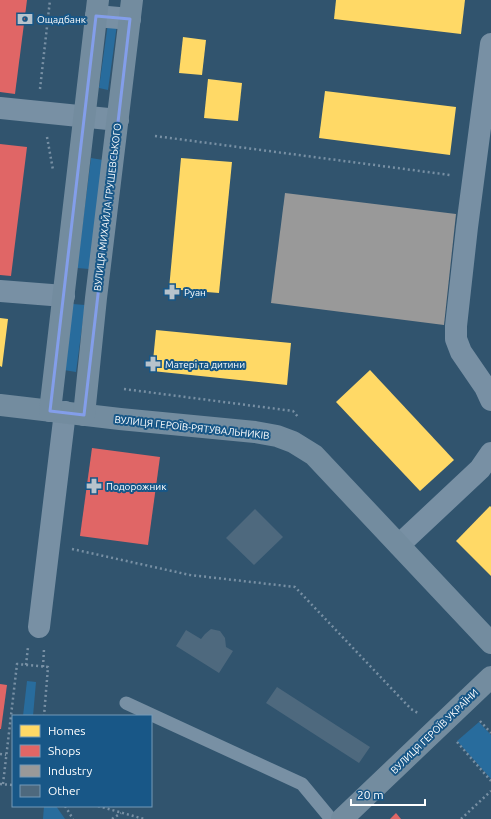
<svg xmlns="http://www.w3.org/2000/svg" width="491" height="819" font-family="Ubuntu,sans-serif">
  <rect width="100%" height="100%" fill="#31546e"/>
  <!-- green -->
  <g fill="#286c9d">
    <path d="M 108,23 L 117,24 L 108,90 L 99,88 Z"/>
    <path d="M 91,158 L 103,160 L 89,269 L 77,268 Z"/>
    <path d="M 73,304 L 85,305 L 76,372 L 64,370 Z"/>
    <path d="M 27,681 L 36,682 L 33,716 L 23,716 Z"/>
    <path d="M 479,722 L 491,735 L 491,779 L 457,741 Z"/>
    <path d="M 44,806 L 56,806 L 65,819 L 43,819 Z"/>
  </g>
  <!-- homes -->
  <g fill="#ffd966">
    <path d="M 336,0 L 465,0 L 461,34 L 334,19 Z"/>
    <path d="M 183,37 L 206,40 L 202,75 L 179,73 Z"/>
    <path d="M 208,79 L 242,83 L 238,121 L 204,118 Z"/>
    <path d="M 325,91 L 456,107 L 450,155 L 319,138 Z"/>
    <path d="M 181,158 L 232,162 L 219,293 L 169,289 Z"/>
    <path d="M 0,318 L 8,319 L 2,367 L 0,366 Z"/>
    <path d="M 156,330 L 291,343 L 287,385 L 152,371 Z"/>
    <path d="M 370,370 L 454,460 L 420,491 L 336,402 Z"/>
    <path d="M 490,506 L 491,507 L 491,576 L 456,541 Z"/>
  </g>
  <!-- shops -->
  <g fill="#e06666">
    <path d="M 0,0 L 27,0 L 15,94 L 0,92 Z"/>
    <path d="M 0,144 L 27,147 L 11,276 L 0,275 Z"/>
    <path d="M 92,448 L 160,457 L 148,545 L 80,536 Z"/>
    <path d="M 0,684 L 7,685 L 1,729 L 0,729 Z"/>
    <path d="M 396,813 L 401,819 L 390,819 Z"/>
  </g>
  <!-- industry -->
  <path fill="#999" d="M 285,193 L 456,214 L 444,325 L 271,303 Z"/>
  <!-- building -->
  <g fill="#4e697e">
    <path d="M 255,509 L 283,537 L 254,565 L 226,538 Z"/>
    <path d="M 211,629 L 220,631 L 225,638 L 226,647 L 233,651 L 219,673 L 176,646 L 186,630 L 201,639 L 205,634 Z"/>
    <path d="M 277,687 L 370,747 L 359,763 L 266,703 Z"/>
  </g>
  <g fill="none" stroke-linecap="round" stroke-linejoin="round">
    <!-- path -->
    <g stroke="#7890a4" stroke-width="2.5" stroke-dasharray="2 3" stroke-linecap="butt">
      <path d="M 40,89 L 50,0"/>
      <path d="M 155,136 L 450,175"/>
      <path d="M 47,137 L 53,170"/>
      <path d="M 124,389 L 293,411 L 299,418"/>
      <path d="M 72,549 L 190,575 L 295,587 L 411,709 L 418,713"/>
      <path d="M 26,665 L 28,647"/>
      <path d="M 43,667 L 44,649"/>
      <path d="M 480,721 L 491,733"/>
      <path d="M 457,742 L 491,781"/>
      <path d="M 0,754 L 6,755"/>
      <path d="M 0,784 L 13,785"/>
      <path d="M 3,784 L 17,664 L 48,667 L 44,716"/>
      <path d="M 65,806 L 73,819"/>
      <path d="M 98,806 L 144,819"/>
      <path d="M 112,819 L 121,813"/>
      <path d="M 461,819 L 491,791"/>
    </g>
    <!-- lane -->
    <path stroke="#7890a4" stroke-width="13" d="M 126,703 L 302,784 L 331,819"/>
    <!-- street -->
    <g stroke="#7890a4" stroke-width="22">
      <path d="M 96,16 L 130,19"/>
      <path d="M 491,44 L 467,227 L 456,326 L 456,339 L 461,352 L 485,387 L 491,400"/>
      <path d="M 0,108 L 118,120"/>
      <path d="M 0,291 L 64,296"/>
      <path d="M 399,545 L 480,469 L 491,453"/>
      <path d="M 39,627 L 65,412"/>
    </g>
    <!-- secondary -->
    <g stroke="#738c9f" stroke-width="22">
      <path d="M 0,405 L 120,419 L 255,432 L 277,436 L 293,442 L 314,455 L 491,643"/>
      <path d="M 50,411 L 98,0"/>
      <path d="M 84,415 L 96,298 L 132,0"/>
      <path d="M 342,819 L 491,677"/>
    </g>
  </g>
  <!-- marked area -->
  <path fill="none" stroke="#839eea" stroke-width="3" stroke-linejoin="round" d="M 96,16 L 130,19 L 84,415 L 50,411 Z"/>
  <!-- icons -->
  <defs>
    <symbol id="bank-bare" viewBox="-9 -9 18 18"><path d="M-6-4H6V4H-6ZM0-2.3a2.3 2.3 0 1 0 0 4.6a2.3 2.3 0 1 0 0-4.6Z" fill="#b7c3cc" stroke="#185787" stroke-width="2.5" paint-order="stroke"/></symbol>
    <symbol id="pharmacy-bare" viewBox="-9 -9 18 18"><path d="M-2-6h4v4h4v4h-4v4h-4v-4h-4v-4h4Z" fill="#b7c3cc" stroke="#185787" stroke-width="2.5" paint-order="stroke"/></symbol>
  </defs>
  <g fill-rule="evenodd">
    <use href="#bank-bare" x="14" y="8" width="22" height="22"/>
    <use href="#pharmacy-bare" x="161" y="281" width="22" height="22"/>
    <use href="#pharmacy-bare" x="142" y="353" width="22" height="22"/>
    <use href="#pharmacy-bare" x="83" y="475" width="22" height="22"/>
  </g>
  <g text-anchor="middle" stroke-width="4" stroke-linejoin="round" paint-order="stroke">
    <!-- poi labels -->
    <g font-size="10" fill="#fff" stroke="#185787" text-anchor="start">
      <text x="37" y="23">Ощадбанк</text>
      <text x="184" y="296">Руан</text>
      <text x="165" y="368">Матері та дитини</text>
      <text x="106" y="490">Подорожник</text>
    </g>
    <!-- street labels -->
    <g font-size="10" fill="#fff" stroke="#185787">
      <text transform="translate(107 207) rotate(-83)" y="4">ВУЛИЦЯ МИХАЙЛА ГРУШЕВСЬКОГО</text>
      <text transform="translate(192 427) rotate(6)" y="4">ВУЛИЦЯ ГЕРОЇВ-РЯТУВАЛЬНИКІВ</text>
      <text transform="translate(434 731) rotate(-44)" y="4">ВУЛИЦЯ ГЕРОЇВ УКРАЇНИ</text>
    </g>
  </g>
  <!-- legend -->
  <rect x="12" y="715" width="140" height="92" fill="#185787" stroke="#749ab7"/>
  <rect x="20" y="725" width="20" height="12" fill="#ffd966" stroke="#749ab7"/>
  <text x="48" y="735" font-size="12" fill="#ffffff">Homes</text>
  <rect x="20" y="745" width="20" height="12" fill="#e06666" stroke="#749ab7"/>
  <text x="48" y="755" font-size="12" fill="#ffffff">Shops</text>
  <rect x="20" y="765" width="20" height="12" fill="#999999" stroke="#749ab7"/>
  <text x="48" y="775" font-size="12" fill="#ffffff">Industry</text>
  <rect x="20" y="785" width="20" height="12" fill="#4e697e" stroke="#749ab7"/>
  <text x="48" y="795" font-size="12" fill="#ffffff">Other</text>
  <!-- scale -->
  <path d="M351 799v6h74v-6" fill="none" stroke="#ffffff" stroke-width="2"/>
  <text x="357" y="799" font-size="12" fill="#ffffff" stroke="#185787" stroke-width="3" paint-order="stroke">20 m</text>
</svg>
